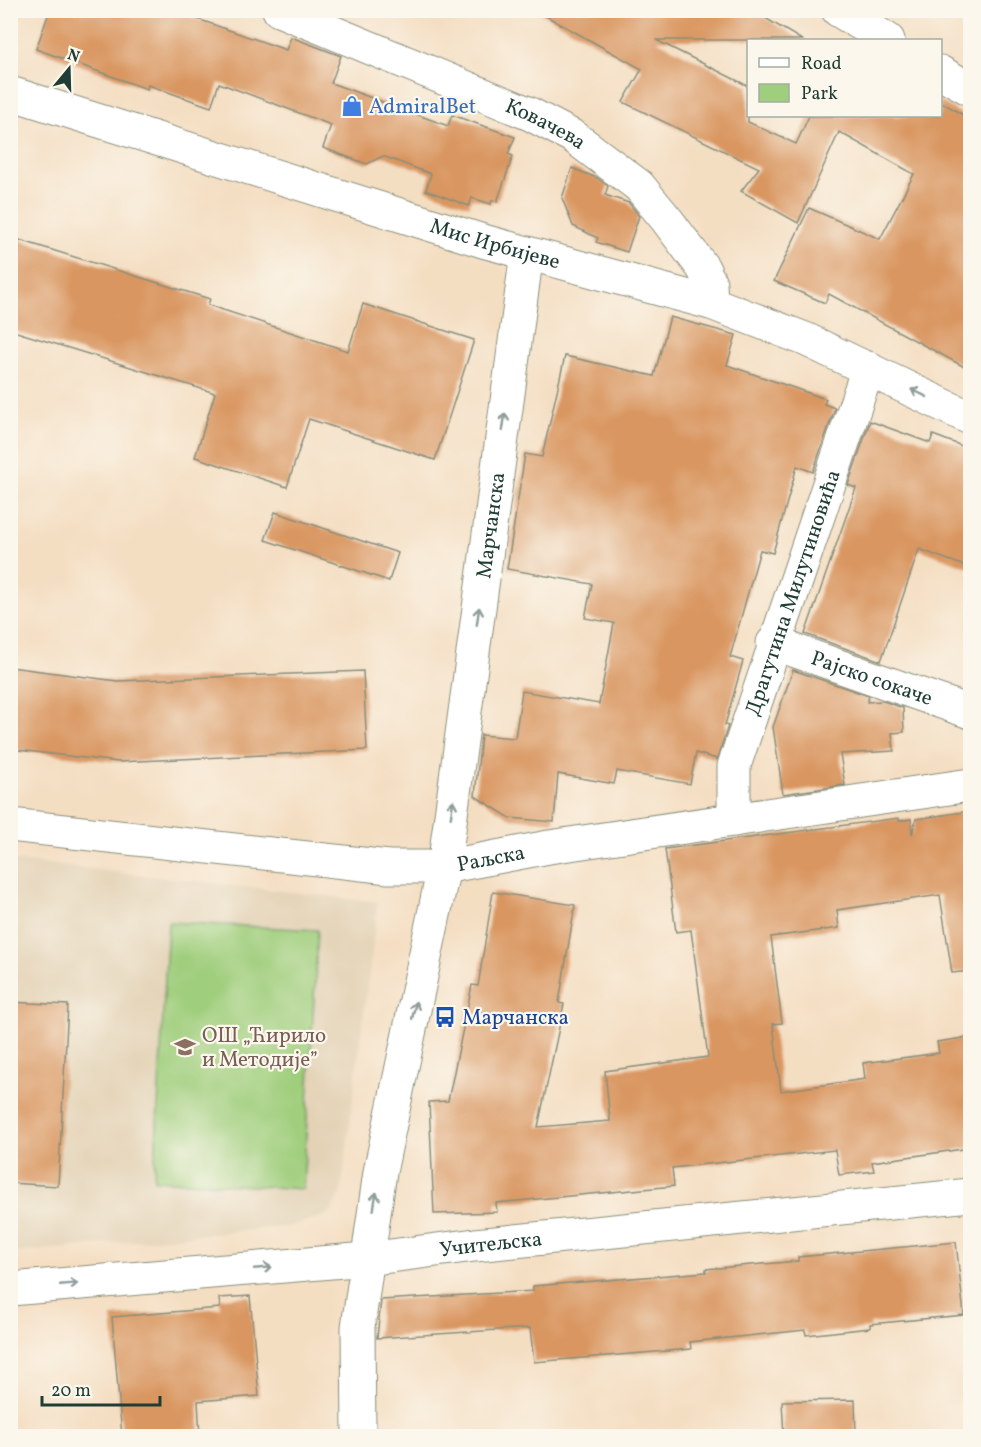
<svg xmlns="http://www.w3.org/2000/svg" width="981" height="1447" font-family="Vollkorn,serif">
  <rect width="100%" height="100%" fill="#fbf7ec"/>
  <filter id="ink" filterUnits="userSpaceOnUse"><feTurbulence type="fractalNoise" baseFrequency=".0167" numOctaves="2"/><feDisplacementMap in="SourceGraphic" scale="12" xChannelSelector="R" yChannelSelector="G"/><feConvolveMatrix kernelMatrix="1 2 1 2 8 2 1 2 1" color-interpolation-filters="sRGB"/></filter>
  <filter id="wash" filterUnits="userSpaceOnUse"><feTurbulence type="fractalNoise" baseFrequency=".008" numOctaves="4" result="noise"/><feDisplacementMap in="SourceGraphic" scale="24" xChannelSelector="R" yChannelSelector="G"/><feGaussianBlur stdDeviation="1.35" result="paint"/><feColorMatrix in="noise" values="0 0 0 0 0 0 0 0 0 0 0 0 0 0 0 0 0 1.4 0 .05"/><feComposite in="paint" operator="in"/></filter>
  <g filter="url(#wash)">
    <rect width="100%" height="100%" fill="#f4dec2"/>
    <!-- built -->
    <path fill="#e3d2b5" d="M 11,860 L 378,902 L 341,1193 L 329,1214 L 292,1226 L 11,1253 Z"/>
    <!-- green -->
    <path fill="#9fce7c" stroke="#5f8658" stroke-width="1.5" d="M 168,922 L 318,930 L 303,1189 L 154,1180 Z"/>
    <g id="blocks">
      <!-- building -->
      <g fill="#d99661">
        <path d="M 50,10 L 172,10 L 286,50 L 291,37 L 341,56 L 331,83 L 448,126 L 452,115 L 515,137 L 508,154 L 513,156 L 497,202 L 492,200 L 491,204 L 472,198 L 469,206 L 426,190 L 431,174 L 383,156 L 367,164 L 323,148 L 331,125 L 219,83 L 211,107 L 148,85 L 147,89 L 36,49 Z"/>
        <path d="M 535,10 L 752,10 L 802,40 L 656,40 L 748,86 L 748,122 L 796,144 L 809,116 L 940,116 L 940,101 L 970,119 L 970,370 L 829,294 L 825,303 L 774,281 L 809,208 L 880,239 L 914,174 L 839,132 L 798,223 L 741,191 L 759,168 L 623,102 L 642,69 Z"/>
        <path d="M 572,168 L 597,178 L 608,186 L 605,195 L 629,203 L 639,216 L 627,252 L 596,242 L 598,238 L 573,226 L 562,198 Z"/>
        <path d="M 10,237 L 210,299 L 208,305 L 348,351 L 363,304 L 474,340 L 435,460 L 309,419 L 287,487 L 195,457 L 215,393 L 10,330 Z"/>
        <path d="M 670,317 L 736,335 L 727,365 L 826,399 L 824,404 L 835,408 L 813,472 L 797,466 L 773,553 L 760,550 L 730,657 L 743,661 L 725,725 L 728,726 L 717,759 L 696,753 L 690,784 L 617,771 L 614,784 L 558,774 L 554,822 L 510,818 L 475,796 L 481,735 L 515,738 L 522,691 L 599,704 L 614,623 L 585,618 L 592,584 L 507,569 L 525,454 L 542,457 L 565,356 L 654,376 Z"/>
        <path d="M 870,421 L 930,443 L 933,435 L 970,449 L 970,568 L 919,549 L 881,661 L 805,634 L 856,488 L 848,485 Z"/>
        <path d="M 275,512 L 398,553 L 389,581 L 265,540 Z"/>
        <path d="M 10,667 L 117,681 L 363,671 L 367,750 L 118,762 L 10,749 Z"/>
        <path d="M 793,670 L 869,696 L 867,702 L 883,701 L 903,708 L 904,732 L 892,733 L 894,751 L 840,754 L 845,785 L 783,794 L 773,727 Z"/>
        <path d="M 970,811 L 970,971 L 952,973 L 940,895 L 837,910 L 839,928 L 771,937 L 782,1023 L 773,1024 L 781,1091 L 865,1079 L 863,1063 L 939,1053 L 937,1042 L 970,1037 L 970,1148 L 872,1162 L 874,1171 L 839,1175 L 835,1150 L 672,1168 L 674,1186 L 496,1203 L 497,1212 L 434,1214 L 429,1102 L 448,1101 L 472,985 L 478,986 L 493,892 L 575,905 L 559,1003 L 564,1004 L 538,1127 L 610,1121 L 605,1071 L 708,1057 L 691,930 L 676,932 L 665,849 L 899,818 L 899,821 L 911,819 L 912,834 L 916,819 Z"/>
        <path d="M 10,1002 L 68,1005 L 58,1186 L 10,1183 Z"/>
        <path d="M 956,1242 L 964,1315 L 870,1324 L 870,1328 L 806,1335 L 805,1330 L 690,1342 L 691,1349 L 534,1362 L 530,1328 L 377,1338 L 381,1300 L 533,1291 L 533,1286 L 706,1272 L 706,1269 L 798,1261 L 798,1257 Z"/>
        <path d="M 250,1296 L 259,1396 L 198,1401 L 200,1437 L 122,1437 L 112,1317 L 220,1308 L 219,1298 Z"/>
        <path d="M 855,1400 L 856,1437 L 784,1437 L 782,1401 Z"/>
      </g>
    </g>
  </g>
  <g filter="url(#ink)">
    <use href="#blocks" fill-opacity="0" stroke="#8a8e7b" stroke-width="1.5"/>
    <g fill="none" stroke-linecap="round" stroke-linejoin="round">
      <defs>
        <g id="minor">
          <path id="s1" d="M 279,10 L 530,114 L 574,137 L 639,186 L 667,220 L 703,268 L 710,283 L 711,303"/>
          <path d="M 838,10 L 888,40"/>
          <path d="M 940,72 L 970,89"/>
          <path id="s2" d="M 10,93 L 483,241 L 711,303 L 805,339 L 970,418"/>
          <path id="s3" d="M 773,643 L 970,712"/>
          <path id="s4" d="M 734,820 L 734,766 L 868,368"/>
          <path id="s5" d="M 10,825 L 389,867 L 444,867 L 549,847 L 970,785"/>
          <path id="s6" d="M 10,1289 L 367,1259 L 475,1245 L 970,1195"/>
          <path id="s7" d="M 359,1436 L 358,1327 L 380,1172 L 444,867 L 527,253"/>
        </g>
      </defs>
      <!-- minor casing -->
      <use href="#minor" stroke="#8a8e7b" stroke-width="35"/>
      <!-- minor -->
      <use href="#minor" stroke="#fff" stroke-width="33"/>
    </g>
    <!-- one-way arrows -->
    <defs><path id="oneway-shaft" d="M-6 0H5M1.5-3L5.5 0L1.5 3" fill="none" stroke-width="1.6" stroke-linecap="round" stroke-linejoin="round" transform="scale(1.5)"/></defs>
    <g stroke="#8f9e9a">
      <use href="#oneway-shaft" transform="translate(919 393) rotate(-154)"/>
      <use href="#oneway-shaft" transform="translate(504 422) rotate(-82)"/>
      <use href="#oneway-shaft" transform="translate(478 616) rotate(-82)"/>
      <use href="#oneway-shaft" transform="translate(452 809) rotate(-82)"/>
      <use href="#oneway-shaft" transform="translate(414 1010) rotate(-78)"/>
      <use href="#oneway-shaft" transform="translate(375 1201) rotate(-81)"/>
      <use href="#oneway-shaft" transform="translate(263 1268) rotate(-5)"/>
      <use href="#oneway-shaft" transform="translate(69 1284) rotate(-5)"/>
    </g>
  </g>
  <!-- icons -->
  <defs>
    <symbol id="shop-bare" viewBox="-9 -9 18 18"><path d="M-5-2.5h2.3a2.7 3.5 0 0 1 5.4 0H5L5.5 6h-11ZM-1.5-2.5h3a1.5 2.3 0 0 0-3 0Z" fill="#3f7fe0" stroke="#fbf7ec" stroke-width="2.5" paint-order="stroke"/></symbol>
    <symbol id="bus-bare" viewBox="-9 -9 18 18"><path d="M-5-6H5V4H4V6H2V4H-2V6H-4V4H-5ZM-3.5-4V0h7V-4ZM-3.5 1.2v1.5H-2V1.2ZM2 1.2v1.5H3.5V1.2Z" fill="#1a4fb4" stroke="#fbf7ec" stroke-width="2.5" paint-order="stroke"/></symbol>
    <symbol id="school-bare" viewBox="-9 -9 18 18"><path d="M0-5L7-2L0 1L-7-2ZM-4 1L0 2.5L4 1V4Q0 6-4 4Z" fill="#8d6e63" stroke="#fbf7ec" stroke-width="2.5" paint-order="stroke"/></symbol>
  </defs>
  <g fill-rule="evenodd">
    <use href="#shop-bare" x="337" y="91" width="30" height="30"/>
    <use href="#bus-bare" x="430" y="1002" width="30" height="30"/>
    <use href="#school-bare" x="170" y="1032" width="30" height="30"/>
  </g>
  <g text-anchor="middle" stroke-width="4.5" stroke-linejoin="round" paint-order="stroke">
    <!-- shop labels -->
    <g font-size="21" fill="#366cbe" stroke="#fbf7ec" text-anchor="start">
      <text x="369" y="113">AdmiralBet</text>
    </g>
    <!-- street labels -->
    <g font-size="21" fill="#1f3d34" stroke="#fbf7ec">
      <text dy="7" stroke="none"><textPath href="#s1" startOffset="290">Ковачева</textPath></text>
      <text dy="7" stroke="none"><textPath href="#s2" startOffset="508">Мис Ирбијеве</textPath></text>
      <text dy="7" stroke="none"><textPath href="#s7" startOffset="922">Марчанска</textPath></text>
      <text dy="7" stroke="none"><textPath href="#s4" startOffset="237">Драгутина Милутиновића</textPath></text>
      <text dy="7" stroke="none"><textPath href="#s3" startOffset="105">Рајско сокаче</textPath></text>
      <text dy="7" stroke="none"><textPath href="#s5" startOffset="484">Раљска</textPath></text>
      <text dy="7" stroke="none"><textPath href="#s6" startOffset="483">Учитељска</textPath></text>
    </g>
    <!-- transit labels -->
    <g font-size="21" fill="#164399" stroke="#fbf7ec" text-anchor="start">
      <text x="462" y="1024">Марчанска</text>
    </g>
    <!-- education labels -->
    <g font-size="21" fill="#785e54" stroke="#fbf7ec" text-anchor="start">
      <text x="202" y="1042">ОШ „Ћирило<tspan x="202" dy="24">и Методије”</tspan></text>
    </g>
  </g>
  <!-- margin -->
  <rect width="981" height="1447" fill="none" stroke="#fbf7ec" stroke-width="36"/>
  <!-- legend -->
  <rect x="747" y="39" width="195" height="78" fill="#fbf7ec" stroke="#a3ada2" stroke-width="1.5"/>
  <rect x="759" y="58" width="30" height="9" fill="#ffffff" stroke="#a3ada2" stroke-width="1.5"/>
  <text x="801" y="69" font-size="18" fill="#1f3d34">Road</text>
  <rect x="759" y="84" width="30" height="18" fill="#9fce7c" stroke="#a3ada2" stroke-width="1.5"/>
  <text x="801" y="99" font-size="18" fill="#1f3d34">Park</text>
  <!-- north arrow -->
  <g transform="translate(69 69) rotate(19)" stroke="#fbf7ec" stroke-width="4.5" paint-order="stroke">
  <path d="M0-4.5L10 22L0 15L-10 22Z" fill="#1f3d34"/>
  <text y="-9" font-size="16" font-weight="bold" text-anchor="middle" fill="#1f3d34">N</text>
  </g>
  <!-- scale -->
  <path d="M42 1396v9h118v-9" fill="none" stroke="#1f3d34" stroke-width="3"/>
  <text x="51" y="1396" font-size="18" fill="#1f3d34" stroke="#fbf7ec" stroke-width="4.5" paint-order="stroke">20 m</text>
</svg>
